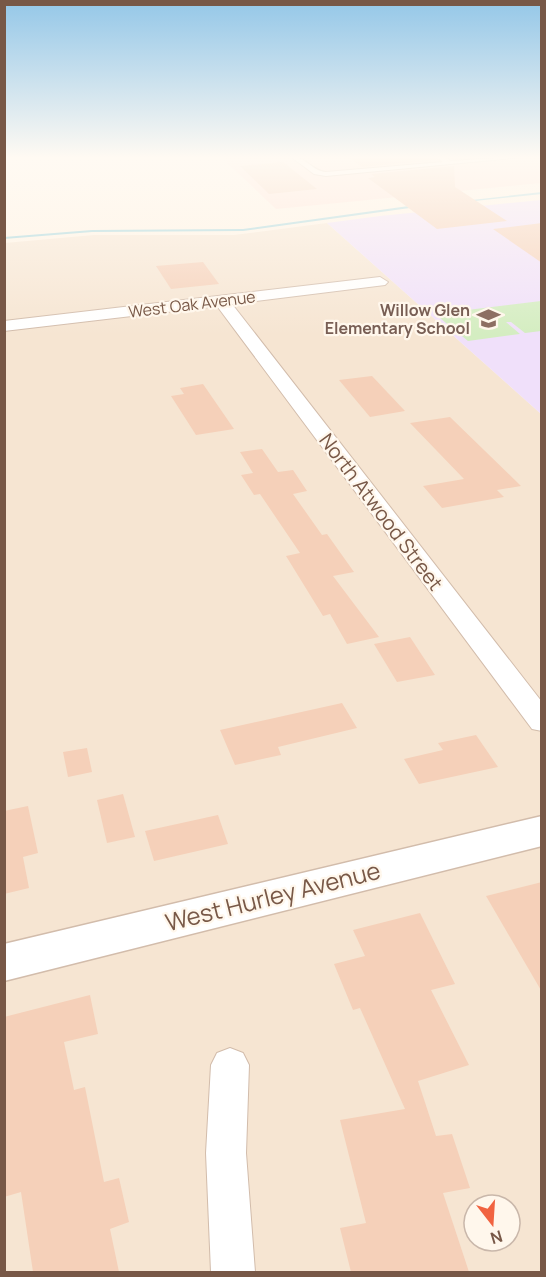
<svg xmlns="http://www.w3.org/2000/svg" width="546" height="1277" font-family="Manrope,sans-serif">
  <rect width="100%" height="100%" fill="#fef3e4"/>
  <!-- residential -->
  <path fill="#f6e5d2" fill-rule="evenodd" d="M 327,223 L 541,414 L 541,1272 L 5,1272 L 5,243 L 94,235 L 234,235 ZM 474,1205 L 510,1205 L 510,1241 L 474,1241 Z"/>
  <!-- commercial -->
  <path fill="#ffe2d7" d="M 220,156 L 541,156 L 541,183 L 276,209 Z"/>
  <!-- education -->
  <path fill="#f0e0fa" d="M 541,200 L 541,414 L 327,223 L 380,216 Z"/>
  <!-- green -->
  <path fill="#d4edc1" d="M 541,301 L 541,331 L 525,333 L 511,322 L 506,322 L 520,334 L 468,341 L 435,314 Z"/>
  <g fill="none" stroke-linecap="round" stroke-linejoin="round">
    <!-- stream -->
    <g fill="#9cd3dc" fill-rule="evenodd">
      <path d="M 542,192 L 542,194 L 465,202 L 463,201 Z"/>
      <path d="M 416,205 L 417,207 L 243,231 L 92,232 L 4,239 L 4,237 L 92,230 L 243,229 Z"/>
    </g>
  </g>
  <!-- building -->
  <g fill="#f5d0b9">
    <path d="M 347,156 L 433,156 L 437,160 L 362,167 Z"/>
    <path d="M 283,162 L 317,189 L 269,194 L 240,166 Z"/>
    <path d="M 454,166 L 455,187 L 507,221 L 437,229 L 368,178 L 375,177 L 371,174 Z"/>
    <path d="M 542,223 L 542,263 L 493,229 Z"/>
    <path d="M 203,262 L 219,284 L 171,289 L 156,266 Z"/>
    <path d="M 372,376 L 405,411 L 370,417 L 339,380 Z"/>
    <path d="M 203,384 L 234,429 L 196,435 L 171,396 L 184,394 L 180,388 Z"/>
    <path d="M 450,417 L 521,486 L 497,490 L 504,497 L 442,508 L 423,486 L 464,479 L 410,423 Z"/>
    <path d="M 262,449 L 278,472 L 293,470 L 307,491 L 293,494 L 322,535 L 327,534 L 354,572 L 333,576 L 379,637 L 347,644 L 330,614 L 323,616 L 286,556 L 300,553 L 260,494 L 254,495 L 241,475 L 253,473 L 240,452 Z"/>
    <path d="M 410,637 L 435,675 L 397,682 L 374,644 Z"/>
    <path d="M 342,703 L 357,728 L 278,747 L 281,755 L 235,765 L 220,730 Z"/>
    <path d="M 476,735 L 498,767 L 419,784 L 404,759 L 443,750 L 438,743 Z"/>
    <path d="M 87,748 L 92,772 L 68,777 L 63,752 Z"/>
    <path d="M 123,794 L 135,837 L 107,843 L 97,800 Z"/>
    <path d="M 28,806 L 38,853 L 23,857 L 29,888 L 4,894 L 4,811 Z"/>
    <path d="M 218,815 L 228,844 L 154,861 L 145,831 Z"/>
    <path d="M 542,882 L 542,992 L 486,896 Z"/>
    <path d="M 420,913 L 455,984 L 431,990 L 469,1065 L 418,1081 L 436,1136 L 452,1134 L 470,1188 L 443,1193 L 469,1272 L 351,1272 L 340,1228 L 366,1223 L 340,1120 L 405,1109 L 360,1008 L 353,1010 L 334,964 L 365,956 L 353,930 Z"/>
    <path d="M 90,995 L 98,1034 L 64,1042 L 74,1090 L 85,1087 L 104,1182 L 119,1178 L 129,1222 L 110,1229 L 119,1272 L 33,1272 L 21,1192 L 4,1197 L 4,1017 Z"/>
  </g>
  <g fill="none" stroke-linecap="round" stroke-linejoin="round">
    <defs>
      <path id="service" d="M 290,156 C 304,155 312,171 326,172 L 443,162 L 435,156 L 442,156 L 451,161 L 532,156 L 326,176 L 314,174 Z"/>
      <g id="minor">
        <path d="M 380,277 L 388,282 L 385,285 L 232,304 L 542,702 L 542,731 L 532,729 L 217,306 L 4,331 L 4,321 Z"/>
        <path d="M 230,1048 L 243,1053 L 249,1065 L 246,1153 L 255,1272 L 211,1272 L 206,1153 L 211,1065 L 217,1053 Z"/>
      </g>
      <path id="tertiary" d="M 542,816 L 542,846 L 4,981 L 4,944 Z"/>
    </defs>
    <!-- service casing -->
    <use href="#service" stroke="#d2bcab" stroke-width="2"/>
    <!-- minor casing -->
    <use href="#minor" stroke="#d2bcab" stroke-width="2"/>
    <!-- tertiary casing -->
    <use href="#tertiary" stroke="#d2bcab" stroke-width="3"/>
    <!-- service -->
    <use href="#service" fill="#fff" fill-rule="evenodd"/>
    <!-- minor -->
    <use href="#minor" fill="#fff" fill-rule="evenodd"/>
    <!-- tertiary -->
    <use href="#tertiary" fill="#fff" fill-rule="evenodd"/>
  </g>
  <!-- sky -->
  <linearGradient id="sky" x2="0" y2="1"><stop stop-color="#94c7e8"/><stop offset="0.47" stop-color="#fffaf3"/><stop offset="1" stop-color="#fffaf3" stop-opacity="0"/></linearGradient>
  <rect width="546" height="335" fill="url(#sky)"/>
  <!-- icons -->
  <defs>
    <symbol id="school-bare" viewBox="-9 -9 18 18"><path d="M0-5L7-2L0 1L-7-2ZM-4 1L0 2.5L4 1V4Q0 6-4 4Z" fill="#8d6e63" stroke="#fff7ec" stroke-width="2.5" paint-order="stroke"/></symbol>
  </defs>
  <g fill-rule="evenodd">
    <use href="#school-bare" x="472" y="302" width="33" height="33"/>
  </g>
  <g text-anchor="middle" stroke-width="4.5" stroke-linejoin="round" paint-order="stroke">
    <!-- far-street labels -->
    <g font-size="16" fill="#785847" stroke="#fff7ec">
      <text transform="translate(192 304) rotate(-7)" y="6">West Oak Avenue</text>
    </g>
    <!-- far-education labels -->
    <g font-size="16" font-weight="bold" fill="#785e54" stroke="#fff7ec" text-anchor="end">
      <text x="470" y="316">Willow Glen<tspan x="470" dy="18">Elementary School</tspan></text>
    </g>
    <!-- street labels -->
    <g font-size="20" fill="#785847" stroke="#fff7ec">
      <text transform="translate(381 512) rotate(53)" y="7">North Atwood Street</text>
    </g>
    <!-- near-street labels -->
    <g font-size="24" fill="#785847" stroke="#fff7ec">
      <text transform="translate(273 897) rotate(-14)" y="8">West Hurley Avenue</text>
    </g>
  </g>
  <!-- border -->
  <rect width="546" height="1277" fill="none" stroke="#785847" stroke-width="12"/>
  <!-- north arrow -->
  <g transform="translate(492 1223) rotate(163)"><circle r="28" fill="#fff7ec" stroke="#c9b7aa" stroke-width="1.5"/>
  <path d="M0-4.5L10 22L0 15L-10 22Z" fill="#f16340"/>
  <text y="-9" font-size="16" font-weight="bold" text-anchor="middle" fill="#785847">N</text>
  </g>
</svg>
